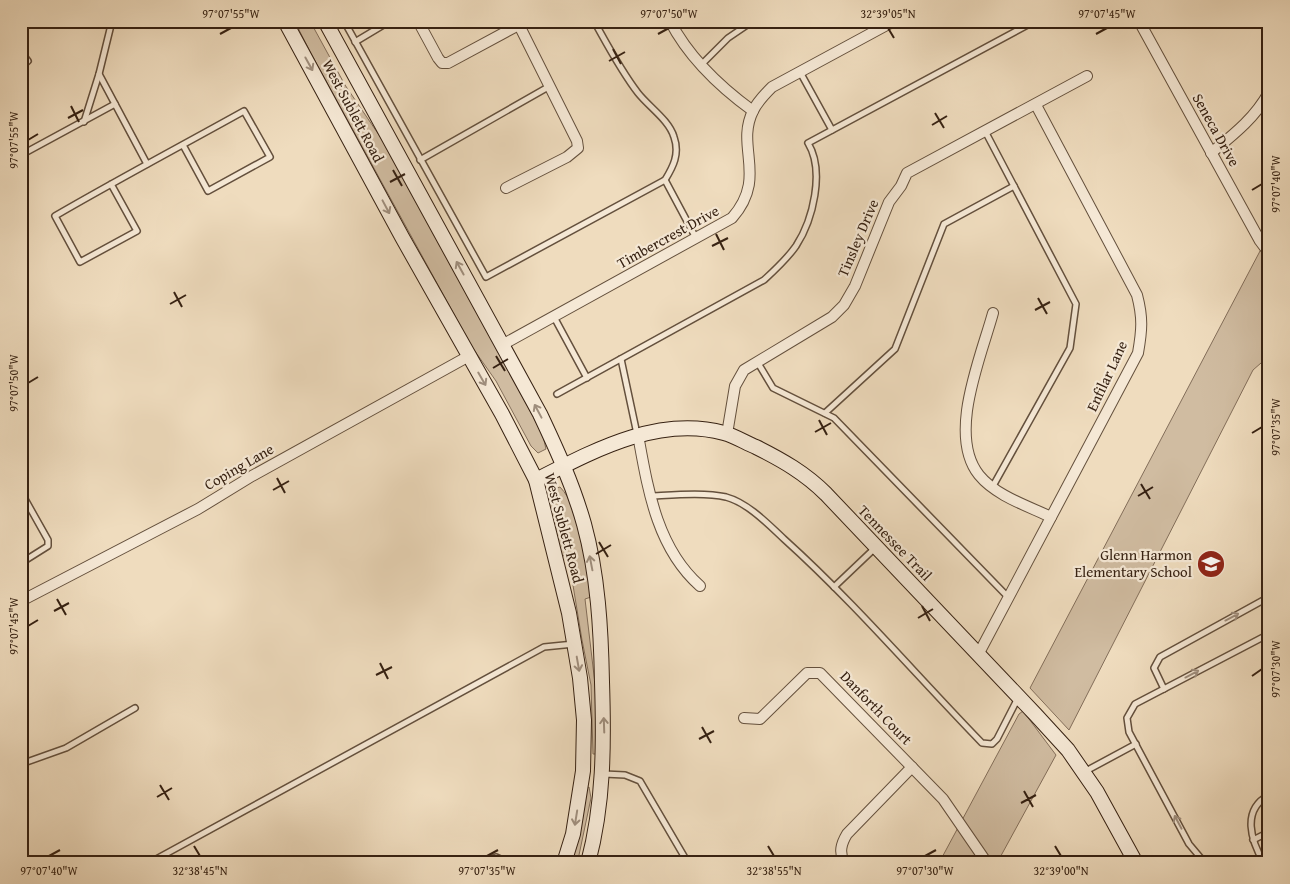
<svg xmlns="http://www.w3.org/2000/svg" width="1290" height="884" font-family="'Gentium Book Plus',serif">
  <rect width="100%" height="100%" fill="#efdcbe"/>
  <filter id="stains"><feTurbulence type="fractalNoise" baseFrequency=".004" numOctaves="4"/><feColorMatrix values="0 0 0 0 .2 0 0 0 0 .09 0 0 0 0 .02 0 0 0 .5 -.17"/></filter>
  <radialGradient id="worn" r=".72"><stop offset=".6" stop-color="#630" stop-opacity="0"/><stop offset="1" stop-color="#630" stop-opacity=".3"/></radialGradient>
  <!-- green -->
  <g fill="#d0bca1" stroke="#836e5a">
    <path d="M 298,21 L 310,21 L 345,85 L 381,138 L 527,405 L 543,436 L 546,449 L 538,453 L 531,446 L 496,381 L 472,347 L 313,57 L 299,30 Z"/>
    <path d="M 1269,234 L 1269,356 L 1253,370 L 1069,730 L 1030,688 Z"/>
    <path d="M 560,487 C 581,508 587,567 591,597 L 585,599 L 597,701 L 596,754 L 593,754 L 591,685 L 582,640 L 568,555 L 562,556 L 548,505 L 549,491 Z"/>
    <path d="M 1023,711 L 1056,755 L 997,863 L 939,863 L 1019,714 Z"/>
    <path d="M 589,787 L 591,798 L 579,855 L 577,863 L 568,863 L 587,788 Z"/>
  </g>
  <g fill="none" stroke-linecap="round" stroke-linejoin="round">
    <defs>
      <g id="lane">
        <path d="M 344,21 L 486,277 L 665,180 C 673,167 680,154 674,137 C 669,120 649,107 638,93 C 621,71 608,46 594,21"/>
        <path d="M 355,42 L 390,21"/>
        <path d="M 21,52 L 28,61 L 21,67"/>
        <path d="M 701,65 L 728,38 L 753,21"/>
        <path d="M 800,72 L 832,130"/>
        <path d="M 115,104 L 147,164"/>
        <path d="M 84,122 L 99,74"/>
        <path d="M 985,131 L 1076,304 L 1070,348 L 993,486"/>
        <path d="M 21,155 L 115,104 L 99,74 L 112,21"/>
        <path d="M 420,160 L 550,86"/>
        <path d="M 665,180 L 696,238"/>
        <path d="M 111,184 L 137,231 L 80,262 L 55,216 C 117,180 181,146 244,111 L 270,157 L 208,191 L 183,145"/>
        <path d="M 554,317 L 587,378"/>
        <path d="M 621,359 L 637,434"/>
        <path d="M 758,363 L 773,388 L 834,418 L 1008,597"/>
        <path d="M 557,394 L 764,280 C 776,269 787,259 796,246 C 813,220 825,171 808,143 L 1035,21"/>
        <path d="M 825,413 L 895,349 L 944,224 L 1014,186"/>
        <path d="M 21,492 L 48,540 L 48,546 L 21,563"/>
        <path d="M 650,496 C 672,495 705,492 726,497 C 748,503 768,524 784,539 C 854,602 916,675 982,743 L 992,744 L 997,739 L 1018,698"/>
        <path d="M 834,587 L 875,548"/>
        <path d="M 1164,689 L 1154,668 L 1160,657 L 1269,597"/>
        <path d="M 21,764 L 66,748 L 135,708"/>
        <path d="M 1084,772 L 1136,744"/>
        <path d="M 604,774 L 625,775 L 640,781 L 688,863"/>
        <path d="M 1253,840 L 1269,832"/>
        <path d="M 149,863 L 544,647 L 574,644"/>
        <path d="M 481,863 L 496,857 L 509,863"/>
        <path d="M 1205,863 L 1189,844 L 1129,732 L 1127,718 L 1135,704 L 1269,634"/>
        <path d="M 1264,863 C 1251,841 1241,810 1269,795"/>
      </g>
      <g id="street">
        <path d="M 418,21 L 438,58 L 442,63 L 448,63 L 526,21"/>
        <path d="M 670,21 C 689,58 720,87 753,111"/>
        <path d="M 1139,21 L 1260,241 L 1269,253"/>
        <path d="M 1211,153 C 1233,135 1255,118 1269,92"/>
        <path d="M 506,188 L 567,157 L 578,148 L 577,141 L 519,25"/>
        <path d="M 993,313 C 981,357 947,435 979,475 C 996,496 1028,506 1051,517"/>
        <path d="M 502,345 L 732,218 C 768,177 735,147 753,111 C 757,102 765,94 772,87 L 894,21"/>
        <path d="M 727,434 L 735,386 L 744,370 L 832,317 L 844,305 L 855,286 L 889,202 L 901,186 L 907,173 L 1087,76"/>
        <path d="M 638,435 C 648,490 657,548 700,586"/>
        <path d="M 21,601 L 198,509 L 252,476 L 469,356"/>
        <path d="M 978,655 L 1138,353 C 1142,330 1143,318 1137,295 L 1036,105"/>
        <path d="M 744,718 L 760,719 L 807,673 L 820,673 L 943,799 L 987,863"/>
        <path d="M 844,863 C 839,852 841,844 847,834 L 912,767"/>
      </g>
      <g id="secondary">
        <path d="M 285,21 L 402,237 L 502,414 L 536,480 L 569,613 L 580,678 L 584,720 L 583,771 L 573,834 L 564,863"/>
        <path d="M 325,21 L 540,414 C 557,450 573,485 584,524 C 598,575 601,629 602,682 C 604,743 604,803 588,863"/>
        <path d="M 536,480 C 593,451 658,415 724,433 C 735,436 746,443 756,447 C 782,460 805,473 826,494 L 1035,714 L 1068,750 L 1097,792 L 1136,863"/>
      </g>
    </defs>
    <!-- lane casing -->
    <use href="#lane" stroke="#64503d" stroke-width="8"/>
    <!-- street casing -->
    <use href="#street" stroke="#64503d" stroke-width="12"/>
    <!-- secondary casing -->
    <use href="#secondary" stroke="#362112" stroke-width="16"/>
    <!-- lane -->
    <use href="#lane" stroke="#f5e8d5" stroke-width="5"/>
    <!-- street -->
    <use href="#street" stroke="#f5e8d5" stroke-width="10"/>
    <!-- secondary -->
    <use href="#secondary" stroke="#f5e8d5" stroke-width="14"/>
  </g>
  <!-- one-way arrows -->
  <defs><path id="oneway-shaft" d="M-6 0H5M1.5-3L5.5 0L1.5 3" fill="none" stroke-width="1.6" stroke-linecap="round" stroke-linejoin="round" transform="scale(1.25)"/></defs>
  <g stroke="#9f8e7d">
    <use href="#oneway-shaft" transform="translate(309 64) rotate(61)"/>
    <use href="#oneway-shaft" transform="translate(386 207) rotate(62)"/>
    <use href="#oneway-shaft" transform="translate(460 268) rotate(-119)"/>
    <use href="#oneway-shaft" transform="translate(482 379) rotate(60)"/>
    <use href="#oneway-shaft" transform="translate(538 411) rotate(-118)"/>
    <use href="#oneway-shaft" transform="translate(591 563) rotate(-101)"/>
    <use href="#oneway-shaft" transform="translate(1232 617) rotate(-28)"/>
    <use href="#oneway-shaft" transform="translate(578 664) rotate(80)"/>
    <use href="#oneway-shaft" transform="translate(1192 674) rotate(-28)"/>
    <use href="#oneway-shaft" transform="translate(604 725) rotate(-92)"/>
    <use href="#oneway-shaft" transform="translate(576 818) rotate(99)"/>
    <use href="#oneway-shaft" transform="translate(1178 822) rotate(-118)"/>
  </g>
  <!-- ticks -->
  <path fill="none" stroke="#362112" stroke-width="2" d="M 888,28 L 894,38M 220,34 L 231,28M 658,34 L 669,28M 1096,34 L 1107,28M 613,49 L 621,64M 609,61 L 625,52M 71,106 L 79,122M 935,113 L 944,128M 68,118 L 83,110M 932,125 L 947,116M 28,140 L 38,134M 393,170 L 402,186M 390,182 L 405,174M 1252,190 L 1262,184M 716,234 L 724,250M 712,246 L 728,238M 174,292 L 182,307M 1038,298 L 1047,314M 170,304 L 186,295M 1035,310 L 1050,302M 496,356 L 505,371M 493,368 L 508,359M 28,383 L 38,377M 819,420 L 827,435M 815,432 L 831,423M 1252,433 L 1262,427M 277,478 L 285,493M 1141,484 L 1150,499M 273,490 L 289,481M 1138,496 L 1153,487M 599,542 L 608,557M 596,554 L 611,545M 57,599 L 66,615M 922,606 L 930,621M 54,611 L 69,603M 918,618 L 933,609M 28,626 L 38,620M 380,663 L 388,679M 376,675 L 392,667M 1252,676 L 1262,669M 702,727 L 711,743M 699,739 L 714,731M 160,785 L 169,800M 1024,791 L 1033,807M 157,797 L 172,788M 1021,803 L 1036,795M 194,846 L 200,856M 768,846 L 774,856M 1055,846 L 1061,856M 49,856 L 60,850M 487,856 L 498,850M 925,856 L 936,850"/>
  <!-- icons -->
  <defs>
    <symbol id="school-disc" viewBox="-11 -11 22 22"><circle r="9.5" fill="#8f2418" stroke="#f5e8d5"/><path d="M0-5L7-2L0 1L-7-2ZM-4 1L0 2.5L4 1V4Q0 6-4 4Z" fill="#fff"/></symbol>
  </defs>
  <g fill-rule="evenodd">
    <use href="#school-disc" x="1195" y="548" width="32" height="32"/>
  </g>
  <g text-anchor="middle" stroke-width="4.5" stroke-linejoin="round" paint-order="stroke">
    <!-- street labels -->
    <g font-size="15" fill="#362112" stroke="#f5e8d5">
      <text transform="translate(353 111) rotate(62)" y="5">West Sublett Road</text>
      <text transform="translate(1216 130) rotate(61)" y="5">Seneca Drive</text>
      <text transform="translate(668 237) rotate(-29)" y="5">Timbercrest Drive</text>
      <text transform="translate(858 238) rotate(-67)" y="5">Tinsley Drive</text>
      <text transform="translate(1107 376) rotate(-65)" y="5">Enfilar Lane</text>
      <text transform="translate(239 467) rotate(-30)" y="5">Coping Lane</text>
      <text transform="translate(564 528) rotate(75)" y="5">West Sublett Road</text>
      <text transform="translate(895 543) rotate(46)" y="5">Tennessee Trail</text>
      <text transform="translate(876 708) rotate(46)" y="5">Danforth Court</text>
    </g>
    <!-- poi labels -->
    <g font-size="15" fill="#362112" stroke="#f5e8d5" text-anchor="end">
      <text x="1192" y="560">Glenn Harmon<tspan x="1192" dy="17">Elementary School</tspan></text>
    </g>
  </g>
  <!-- margin -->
  <rect width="1290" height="884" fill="none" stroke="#efdcbe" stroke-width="55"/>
  <rect x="28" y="28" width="1234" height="828" fill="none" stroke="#362112" stroke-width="2"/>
  <g font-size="12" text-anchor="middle" fill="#362112">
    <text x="231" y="18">97°07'55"W</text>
    <text x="669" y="18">97°07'50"W</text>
    <text x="888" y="18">32°39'05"N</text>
    <text x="1107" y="18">97°07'45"W</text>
    <text transform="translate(14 140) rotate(-90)" y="4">97°07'55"W</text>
    <text transform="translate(1276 184) rotate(-90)" y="4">97°07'40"W</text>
    <text transform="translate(14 383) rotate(-90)" y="4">97°07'50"W</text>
    <text transform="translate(1276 427) rotate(-90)" y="4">97°07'35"W</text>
    <text transform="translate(14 626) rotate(-90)" y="4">97°07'45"W</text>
    <text transform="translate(1276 669) rotate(-90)" y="4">97°07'30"W</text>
    <text x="49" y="875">97°07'40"W</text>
    <text x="200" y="875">32°38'45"N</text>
    <text x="487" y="875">97°07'35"W</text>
    <text x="774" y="875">32°38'55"N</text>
    <text x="925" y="875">97°07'30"W</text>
    <text x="1061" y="875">32°39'00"N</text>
  </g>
  <rect width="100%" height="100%" filter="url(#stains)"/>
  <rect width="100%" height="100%" fill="url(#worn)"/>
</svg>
